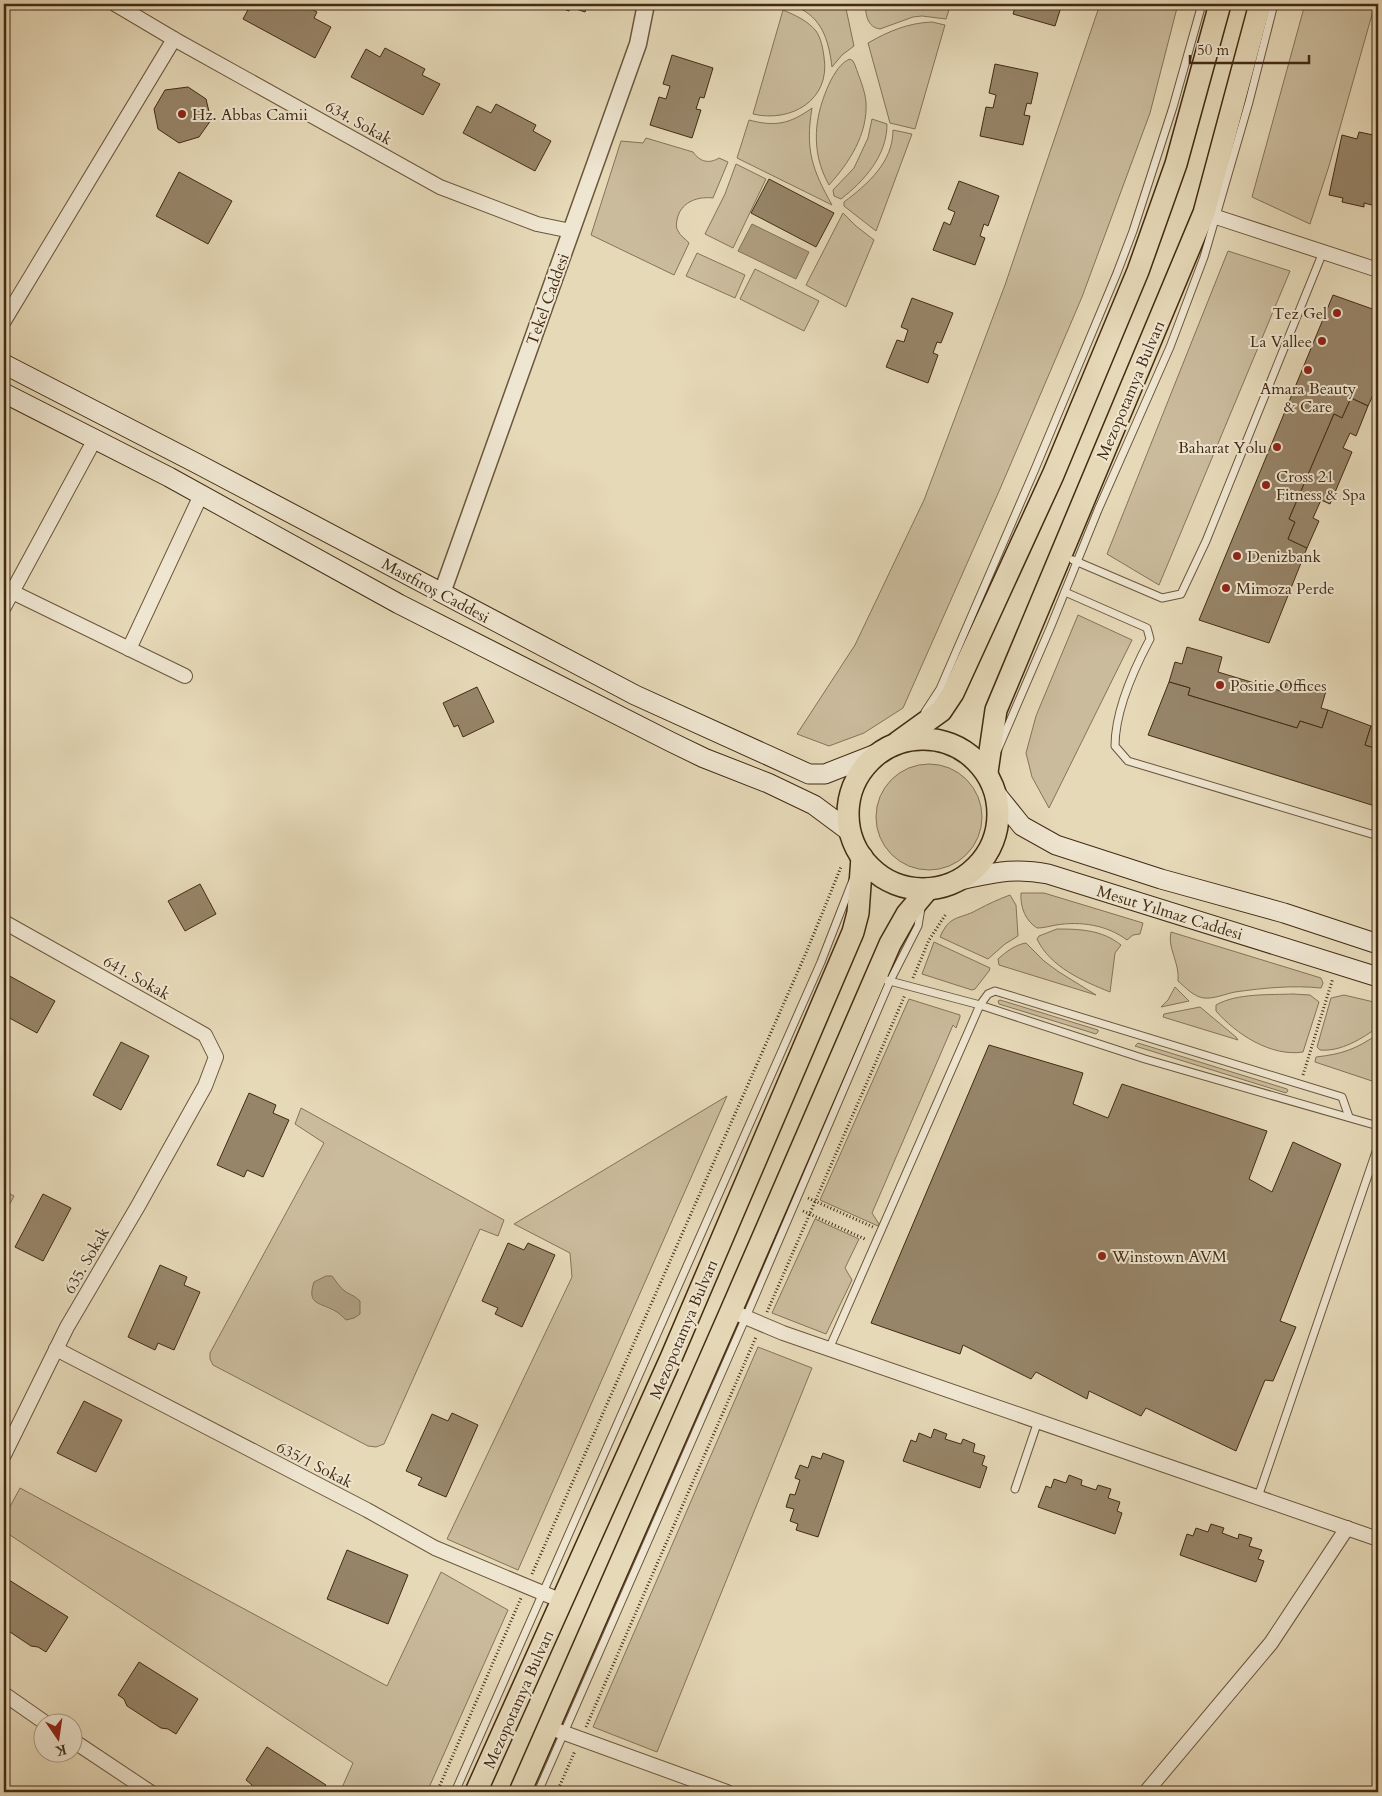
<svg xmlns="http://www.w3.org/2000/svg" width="1382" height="1796" font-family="Cardo,serif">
  <rect width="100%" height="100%" fill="#e6d9b8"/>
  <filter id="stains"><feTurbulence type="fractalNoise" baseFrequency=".004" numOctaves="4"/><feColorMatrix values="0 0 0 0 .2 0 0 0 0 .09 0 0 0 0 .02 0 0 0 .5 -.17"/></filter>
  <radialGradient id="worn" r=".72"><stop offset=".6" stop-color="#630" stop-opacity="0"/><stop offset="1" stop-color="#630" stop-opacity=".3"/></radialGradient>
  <!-- green -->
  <g fill="#cabb9c" stroke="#867358">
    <path d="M 786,4 L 845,4 L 854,46 L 842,55 L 832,67 C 829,44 824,21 801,9 C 797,7 790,6 786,4 Z"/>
    <path d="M 865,4 L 890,8 L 891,4 L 951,4 L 946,19 L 922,16 L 913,17 L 880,29 C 867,27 866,15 865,4 Z"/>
    <path d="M 1100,4 L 1178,4 L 1150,113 L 1082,297 L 1000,489 L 903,708 L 864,733 L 829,746 L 797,734 L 855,645 L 924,500 L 1005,285 Z"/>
    <path d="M 1305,4 L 1375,4 L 1329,166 L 1310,224 L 1252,197 Z"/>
    <path d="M 783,10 C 795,15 808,21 816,31 C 821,38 823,49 824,57 C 831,100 791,123 753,114 Z"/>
    <path d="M 932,22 L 945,25 L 915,129 L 890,123 L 868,43 C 889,31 908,23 932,22 Z"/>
    <path d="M 850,59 L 853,61 L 855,65 C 859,77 865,90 866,102 C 868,134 849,163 829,185 C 810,151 814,116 830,82 C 834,74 841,62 850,59 Z"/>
    <path d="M 812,108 C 805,150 812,169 832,205 L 737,158 L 749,120 C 775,127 790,124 812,108 Z"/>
    <path d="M 872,119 L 887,124 C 887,156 864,181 841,199 L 834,196 L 833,190 L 854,168 L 868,138 Z"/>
    <path d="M 893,130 L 912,134 L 876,231 L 844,206 L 844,202 C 868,184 893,162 893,130 Z"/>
    <path d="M 646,138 L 693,152 C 700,162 709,164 719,158 L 728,162 L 713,198 C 696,196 680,203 677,220 C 676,224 676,228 678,231 C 680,236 686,239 689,243 L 674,275 L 591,235 L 621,141 L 643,143 Z"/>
    <path d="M 736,164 L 766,179 L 733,248 L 705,234 L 725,194 Z"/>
    <path d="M 843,213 L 856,226 L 874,240 L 846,307 L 806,285 Z"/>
    <path d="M 1228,251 L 1290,271 L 1159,585 L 1107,554 Z"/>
    <path d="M 697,253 L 745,275 L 735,298 L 686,276 Z"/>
    <path d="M 755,269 L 819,301 L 804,331 L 740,299 Z"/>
    <path d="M 1078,615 L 1132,640 L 1049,808 L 1032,777 L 1026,753 L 1036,716 Z"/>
    <circle cx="929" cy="817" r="53"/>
    <path d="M 1021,893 L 1044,893 L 1143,923 L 1140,934 L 1133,935 L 1127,940 C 1107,925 1081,921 1056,925 C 1050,926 1044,928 1037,928 C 1026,921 1020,908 1021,893 Z"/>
    <path d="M 1010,895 L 1016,905 L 1018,936 L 1005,944 L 988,959 L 940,937 C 950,914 959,920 977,910 C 988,904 999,899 1010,895 Z"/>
    <path d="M 1057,929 C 1081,929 1102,930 1121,945 L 1115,953 L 1110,992 C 1083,981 1050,967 1037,939 L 1039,936 Z"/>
    <path d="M 1171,932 L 1321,978 L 1323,983 L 1321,988 C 1293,985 1263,988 1235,992 C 1225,994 1214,999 1204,998 C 1194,997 1185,987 1178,981 C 1180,963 1167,948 1171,932 Z"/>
    <path d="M 934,942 L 990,968 L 989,971 L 975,989 L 972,990 L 922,974 Z"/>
    <path d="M 1026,943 L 1044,961 L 1059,972 L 1096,995 L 999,965 L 998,959 C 1007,951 1015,945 1026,943 Z"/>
    <path d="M 1175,987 L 1189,1001 L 1161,1007 L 1168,1000 Z"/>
    <path d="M 1293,994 L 1310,995 L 1319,1002 L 1303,1052 C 1271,1057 1236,1034 1216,1011 L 1216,1005 C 1237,993 1270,995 1293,994 Z"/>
    <path d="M 1344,995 L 1378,1003 L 1378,1027 C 1363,1038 1341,1052 1320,1050 L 1317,1047 L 1331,998 Z"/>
    <path d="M 909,999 L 960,1015 L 960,1017 L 956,1028 L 953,1025 L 872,1213 L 879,1224 L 878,1226 L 820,1200 Z"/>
    <path d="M 1000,1000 L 1098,1030 L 1098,1032 L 1096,1034 L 999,1004 L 998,1001 Z"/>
    <path d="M 1200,1007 L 1236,1037 L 1238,1040 L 1163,1017 L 1164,1014 Z"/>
    <path d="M 1378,1034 L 1378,1083 L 1315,1062 L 1316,1057 C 1343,1054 1356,1049 1378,1034 Z"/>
    <path d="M 1138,1043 L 1287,1089 L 1288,1091 L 1286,1093 L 1135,1046 Z"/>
    <path d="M 727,1096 L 518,1570 L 447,1539 L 572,1277 L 570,1253 L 514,1224 Z"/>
    <path d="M 301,1108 L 504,1220 L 498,1236 L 480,1229 L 384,1444 L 376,1447 L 368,1446 L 213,1365 L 210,1359 L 210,1353 L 324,1143 L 295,1124 Z"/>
    <path d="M 4,1191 L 14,1196 L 4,1215 Z"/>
    <path d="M 815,1219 L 859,1239 L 845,1268 L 852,1280 L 826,1334 L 772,1313 Z"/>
    <path d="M 758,1347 L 812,1368 L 657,1752 L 593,1727 Z"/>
    <path d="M 20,1488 L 387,1686 L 441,1572 L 508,1610 L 427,1792 L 340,1792 L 353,1763 L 4,1531 L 4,1518 Z"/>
  </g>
  <!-- water -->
  <g fill="#ae9e80" stroke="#837054">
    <path d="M 752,224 L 809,252 L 796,279 L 738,251 Z"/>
    <path d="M 326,1276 L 332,1276 C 336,1281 340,1288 346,1292 C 351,1295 355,1296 360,1301 L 360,1314 L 354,1318 L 346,1320 C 343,1317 340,1314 337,1312 C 321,1302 306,1306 314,1282 Z"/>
  </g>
  <!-- building -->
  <g fill="#978569" stroke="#422b13">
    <path d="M 251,4 L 302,4 L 317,12 L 314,18 L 331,27 L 315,58 L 243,19 Z"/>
    <path d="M 556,4 L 588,4 L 585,12 L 570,7 L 569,11 L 555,6 Z"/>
    <path d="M 1016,4 L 1062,4 L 1055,26 L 1013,14 Z"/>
    <path d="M 385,48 L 425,69 L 422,75 L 440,84 L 423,115 L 351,77 L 366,49 L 380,57 Z"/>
    <path d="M 672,55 L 713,68 L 704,98 L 700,97 L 696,109 L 701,110 L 692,138 L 650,125 L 659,97 L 666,99 L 670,86 L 663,84 Z"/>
    <path d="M 995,64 L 1038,73 L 1031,104 L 1027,103 L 1024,115 L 1030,116 L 1023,145 L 980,136 L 986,107 L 993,108 L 996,95 L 989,93 Z"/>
    <path d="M 188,87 L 206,99 L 211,120 L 199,137 L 179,143 L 158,129 L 154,109 L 165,90 Z"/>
    <path d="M 496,104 L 536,125 L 533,131 L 551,141 L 535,171 L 463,133 L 477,106 L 491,113 Z"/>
    <path d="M 1359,132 L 1378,136 L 1378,197 L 1376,206 L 1364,203 L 1364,207 L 1342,202 L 1343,198 L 1329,195 L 1342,135 L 1357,139 Z"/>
    <path d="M 179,172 L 232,201 L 208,244 L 156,216 Z"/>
    <path d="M 769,179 L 834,213 L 816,247 L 751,213 Z"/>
    <path d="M 959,181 L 999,196 L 988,226 L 984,224 L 980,236 L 985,238 L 975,265 L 933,250 L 944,222 L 950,225 L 955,212 L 948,209 Z"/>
    <path d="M 1333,295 L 1378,311 L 1378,384 L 1368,406 L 1351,398 L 1342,418 L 1334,414 L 1289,519 L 1295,522 L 1288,539 L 1307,548 L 1269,643 L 1199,620 Z"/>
    <path d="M 912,298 L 953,313 L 941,343 L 937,342 L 933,353 L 938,355 L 928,383 L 886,367 L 897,340 L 904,342 L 908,330 L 901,327 Z"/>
    <path d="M 1351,398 L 1368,406 L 1356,436 L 1350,433 L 1343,448 L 1352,452 L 1330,504 L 1321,500 L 1313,518 L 1319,521 L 1307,548 L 1288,539 L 1295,522 L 1289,519 L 1334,414 L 1342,418 Z"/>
    <path d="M 1187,647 L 1222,657 L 1218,672 L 1284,692 L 1287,680 L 1326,691 L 1321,708 L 1328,710 L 1322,728 L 1300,721 L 1297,728 L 1188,695 L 1190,688 L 1169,682 L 1175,662 L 1182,664 Z"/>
    <path d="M 1169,682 L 1190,688 L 1188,695 L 1297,728 L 1300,721 L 1322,728 L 1328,710 L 1371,726 L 1365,745 L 1378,749 L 1378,807 L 1148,735 Z"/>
    <path d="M 477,687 L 494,722 L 463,737 L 458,725 L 454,727 L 443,703 Z"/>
    <path d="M 1371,726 L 1378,727 L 1378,726 L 1378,749 L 1365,745 Z"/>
    <path d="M 200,884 L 216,914 L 185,931 L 168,901 Z"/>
    <path d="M 6,974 L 55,1001 L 37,1033 L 4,1015 L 4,978 Z"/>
    <path d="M 121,1042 L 149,1056 L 121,1110 L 93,1095 Z"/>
    <path d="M 989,1045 L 1083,1073 L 1073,1104 L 1108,1118 L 1122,1084 L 1267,1131 L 1249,1179 L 1272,1192 L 1293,1142 L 1341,1164 L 1280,1321 L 1296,1327 L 1273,1381 L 1265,1380 L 1236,1451 L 1146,1408 L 1141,1416 L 1089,1391 L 1087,1399 L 1036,1372 L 1031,1379 L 963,1345 L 960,1354 L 871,1323 Z"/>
    <path d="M 249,1093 L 276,1105 L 273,1113 L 289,1120 L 263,1177 L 247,1170 L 244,1177 L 217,1165 Z"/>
    <path d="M 43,1194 L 71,1208 L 43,1261 L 15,1247 Z"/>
    <path d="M 508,1243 L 524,1250 L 528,1243 L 555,1255 L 522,1327 L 495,1314 L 498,1308 L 482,1301 Z"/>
    <path d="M 160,1265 L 187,1277 L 184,1285 L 200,1292 L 174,1350 L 158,1343 L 155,1350 L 128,1337 Z"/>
    <path d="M 84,1401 L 122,1420 L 96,1472 L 57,1453 Z"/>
    <path d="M 452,1413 L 478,1425 L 446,1497 L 418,1485 L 422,1478 L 406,1471 L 432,1414 L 448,1421 Z"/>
    <path d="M 934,1429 L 947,1434 L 945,1439 L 961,1444 L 963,1439 L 975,1444 L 973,1452 L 985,1456 L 982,1465 L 987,1467 L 980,1488 L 903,1461 L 911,1440 L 916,1442 L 919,1433 L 931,1438 Z"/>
    <path d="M 823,1453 L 844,1461 L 818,1537 L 796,1530 L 798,1524 L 790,1521 L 794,1509 L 786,1507 L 790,1494 L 795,1495 L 800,1480 L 795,1478 L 800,1465 L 808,1468 L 812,1456 L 821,1459 Z"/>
    <path d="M 1069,1475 L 1082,1480 L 1081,1485 L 1096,1490 L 1098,1485 L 1111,1489 L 1108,1498 L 1120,1502 L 1117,1511 L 1122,1513 L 1115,1534 L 1038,1507 L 1046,1486 L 1051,1488 L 1054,1479 L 1066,1483 Z"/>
    <path d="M 1211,1524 L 1224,1528 L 1222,1533 L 1238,1539 L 1239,1534 L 1252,1538 L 1249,1546 L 1262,1550 L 1258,1559 L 1264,1561 L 1256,1582 L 1180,1555 L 1187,1534 L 1193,1536 L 1196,1528 L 1208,1532 Z"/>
    <path d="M 347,1550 L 408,1575 L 388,1624 L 327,1599 Z"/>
    <path d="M 9,1580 L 68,1617 L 46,1652 L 38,1647 L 31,1646 L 4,1628 L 4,1589 Z"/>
    <path d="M 139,1662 L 198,1699 L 176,1734 L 168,1729 L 161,1728 L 127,1706 L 124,1699 L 118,1695 Z"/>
    <path d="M 267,1747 L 326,1785 L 321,1792 L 254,1791 L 252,1785 L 246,1780 Z"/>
    <path d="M 58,1786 L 66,1792 L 54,1792 Z"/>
  </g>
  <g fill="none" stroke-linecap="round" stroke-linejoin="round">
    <defs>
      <g id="service">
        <path d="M 1073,560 L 1162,598 L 1181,594 L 1206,541 L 1323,252"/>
        <path d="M 1065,592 L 1147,628 L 1150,639 C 1134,669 1115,712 1115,746 L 1128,761 L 1378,836"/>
        <path d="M 925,712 L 940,689 L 1035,469 L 1117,273 L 1133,231 L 1173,107 L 1202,4"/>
        <path d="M 998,749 L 1051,626 L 1098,510 L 1170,347 L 1204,257 L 1249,102 L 1274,4"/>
        <path d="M 886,980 L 980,1005 L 1145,1059 L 1378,1126"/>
        <path d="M 829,1349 L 980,1005 L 988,994 L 995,991 L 1342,1097 L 1349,1117"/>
        <path d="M 1015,1489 L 1038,1421"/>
        <path d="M 1258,1497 L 1378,1146"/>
        <path d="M 455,1792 L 821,962 L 853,880"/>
        <path d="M 538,1792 L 746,1317 L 890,981 L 918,926 L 921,908"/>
      </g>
      <g id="minor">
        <path d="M 115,4 L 174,39 L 440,187 L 537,224 L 571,231"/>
        <path d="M 1204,213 L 1378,270"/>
        <path d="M 4,321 L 174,39"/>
        <path d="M 4,588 L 185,676"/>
        <path d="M 4,607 L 95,439"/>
        <path d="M 129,649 L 201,495"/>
        <path d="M 4,922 L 205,1035 L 216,1057 L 205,1086 L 138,1206 L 67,1327 L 4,1455"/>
        <path d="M 731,1311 L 783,1333 L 1378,1539"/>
        <path d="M 56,1349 L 367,1510 L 435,1548 L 562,1601"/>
        <path d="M 4,1694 L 47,1724"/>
        <path d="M 548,1727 L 727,1792"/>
        <path d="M 72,1740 L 150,1792"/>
        <path d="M 1146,1792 L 1271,1643 L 1347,1528"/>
      </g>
      <path id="tertiary" d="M 442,593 L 638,44 L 646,4"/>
      <g id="secondary">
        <path d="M 4,364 L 196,463 L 635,695 L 809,774 L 825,774 L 876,754"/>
        <path d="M 4,393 L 169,477 L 399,604 L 671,742 L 704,758 L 768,783 L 814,805 L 849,831"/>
        <path d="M 997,795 L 1022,826 L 1056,845 L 1161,879 L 1284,913 L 1378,944"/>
        <path d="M 960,880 C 994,873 1013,867 1048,874 L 1378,977"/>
      </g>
      <g id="primary">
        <circle cx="923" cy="814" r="75"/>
        <path d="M 898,742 L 941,711 L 953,693 L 1053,475 L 1138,271 L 1176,164 L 1220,4"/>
        <path d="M 987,772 L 996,710 L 1204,213 L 1260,4"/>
        <path d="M 476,1792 L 671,1358 L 853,932 L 858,913 L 862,857"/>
        <path d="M 520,1792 L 731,1311 L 890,944 L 907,914 L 928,889"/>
      </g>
    </defs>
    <!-- service casing -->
    <use href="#service" stroke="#6b563c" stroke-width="9"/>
    <!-- minor casing -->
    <use href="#minor" stroke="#6b563c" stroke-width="16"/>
    <!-- tertiary casing -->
    <use href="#tertiary" stroke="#6b563c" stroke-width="19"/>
    <!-- secondary casing -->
    <use href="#secondary" stroke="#422b13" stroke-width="21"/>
    <!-- primary casing -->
    <use href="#primary" stroke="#422b13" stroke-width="24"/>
    <!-- path -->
    <g stroke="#422b13" stroke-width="3" stroke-dasharray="1 2.5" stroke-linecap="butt">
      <path d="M 913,978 L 929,940 L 946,914"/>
      <path d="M 1303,1075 L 1333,978"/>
      <path d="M 808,1198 L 873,1227"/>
      <path d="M 803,1211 L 865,1239"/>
      <path d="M 767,1312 L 905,995"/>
      <path d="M 532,1574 L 806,953 L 841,867"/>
      <path d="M 586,1727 L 756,1337"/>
      <path d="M 437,1792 L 521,1598"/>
      <path d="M 557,1792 L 575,1751"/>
    </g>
    <!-- service -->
    <use href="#service" stroke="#efe6d1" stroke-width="7"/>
    <!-- minor -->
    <use href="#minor" stroke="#efe6d1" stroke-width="14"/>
    <!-- tertiary -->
    <use href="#tertiary" stroke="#efe6d1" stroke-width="16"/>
    <!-- secondary -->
    <use href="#secondary" stroke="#efe6d1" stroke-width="19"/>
    <!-- primary -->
    <use href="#primary" stroke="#e6d9b8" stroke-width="21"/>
  </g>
  <!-- markers -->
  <g fill="#8f2418" stroke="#efe6d1" stroke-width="2">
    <circle cx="182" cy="114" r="5"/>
    <circle cx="1337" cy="313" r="5"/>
    <circle cx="1322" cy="341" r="5"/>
    <circle cx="1308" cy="370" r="5"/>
    <circle cx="1277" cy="447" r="5"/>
    <circle cx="1266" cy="485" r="5"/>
    <circle cx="1237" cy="556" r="5"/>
    <circle cx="1226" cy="588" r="5"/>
    <circle cx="1220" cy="685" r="5"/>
    <circle cx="1102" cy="1256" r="5"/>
  </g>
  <g text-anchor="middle" stroke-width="4" stroke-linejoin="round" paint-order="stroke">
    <!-- poi labels -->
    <g font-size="16" fill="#422b13" stroke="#efe6d1" text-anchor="start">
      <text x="192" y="120">Hz. Abbas Camii</text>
      <text x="1327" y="319" text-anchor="end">Tez Gel</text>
      <text x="1312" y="347" text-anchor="end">La Vallee</text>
      <text x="1308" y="394" text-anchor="middle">Amara Beauty<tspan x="1308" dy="18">&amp; Care</tspan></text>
      <text x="1267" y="453" text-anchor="end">Baharat Yolu</text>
      <text x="1276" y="482">Cross 21<tspan x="1276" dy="18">Fitness &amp; Spa</tspan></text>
      <text x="1247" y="562">Denizbank</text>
      <text x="1236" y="594">Mimoza Perde</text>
      <text x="1230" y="691">Positie Offices</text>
      <text x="1112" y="1262">Winstown AVM</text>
    </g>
    <!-- street labels -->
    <g font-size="16" fill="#422b13" stroke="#efe6d1">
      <text transform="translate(359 122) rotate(29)" y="6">634. Sokak</text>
      <text transform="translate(547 299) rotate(-70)" y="6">Tekel Caddesi</text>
      <text transform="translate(1130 390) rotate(-67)" y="6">Mezopotamya Bulvarı</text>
      <text transform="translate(436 590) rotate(28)" y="6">Mastfıroş Caddesi</text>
      <text transform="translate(1170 912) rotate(17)" y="6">Mesut Yılmaz Caddesi</text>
      <text transform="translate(137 977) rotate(29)" y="6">641. Sokak</text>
      <text transform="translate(86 1260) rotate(-60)" y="6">635. Sokak</text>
      <text transform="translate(683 1329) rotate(-67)" y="6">Mezopotamya Bulvarı</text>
      <text transform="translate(315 1464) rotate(27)" y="6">635/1 Sokak</text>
      <text transform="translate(518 1699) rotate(-66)" y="6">Mezopotamya Bulvarı</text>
    </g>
  </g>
  <!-- margin -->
  <rect width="1382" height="1796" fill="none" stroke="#e6d9b8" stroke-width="20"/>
  <rect x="5" y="5" width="1372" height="1786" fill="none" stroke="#422b13" stroke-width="2.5"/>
  <rect x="10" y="10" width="1362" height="1776" fill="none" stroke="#422b13"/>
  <!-- north arrow -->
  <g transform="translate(58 1738) rotate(167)"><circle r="24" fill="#efe6d1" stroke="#aa9b85"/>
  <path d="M0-4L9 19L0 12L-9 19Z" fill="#8f2418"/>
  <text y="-8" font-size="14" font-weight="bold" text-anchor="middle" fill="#422b13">K</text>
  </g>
  <!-- scale -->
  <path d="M1190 55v8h119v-8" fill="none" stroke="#422b13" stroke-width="2.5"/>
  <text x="1197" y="55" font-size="15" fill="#422b13" stroke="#efe6d1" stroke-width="4" paint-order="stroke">50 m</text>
  <rect width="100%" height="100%" filter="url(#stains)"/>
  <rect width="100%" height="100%" fill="url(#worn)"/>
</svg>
